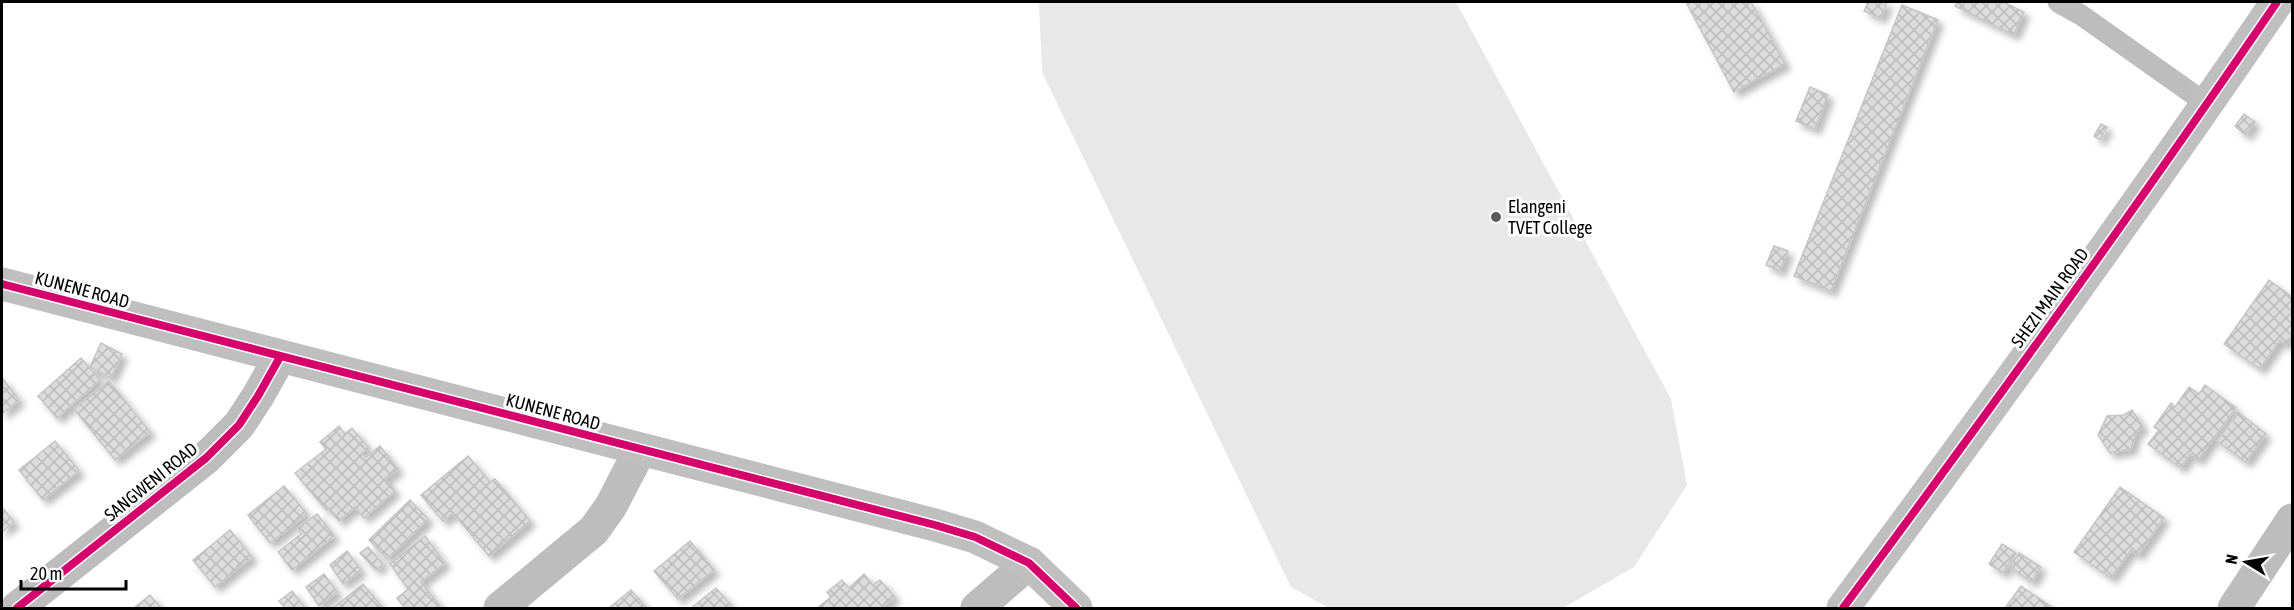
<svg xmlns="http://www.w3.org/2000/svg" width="2294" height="610" font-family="'Asap Condensed',sans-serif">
  <defs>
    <pattern id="building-cross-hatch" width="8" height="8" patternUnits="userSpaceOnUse" patternTransform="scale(1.5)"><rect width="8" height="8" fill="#dcdcdc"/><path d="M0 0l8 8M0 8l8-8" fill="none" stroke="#bbb"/></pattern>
    <filter id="shadow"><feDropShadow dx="5.5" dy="5.5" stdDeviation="3" flood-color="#0004"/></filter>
  </defs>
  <rect width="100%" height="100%" fill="#fff"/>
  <!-- pitch -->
  <path fill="#e8e8e8" d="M 1039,2 L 1456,2 L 1671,399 L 1687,485 L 1634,567 L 1563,608 L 1329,608 L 1291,587 L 1042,72 Z"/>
  <!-- building -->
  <g fill="url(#building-cross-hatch)" stroke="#c4c4c4" stroke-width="1.5" filter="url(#shadow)">
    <path d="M 1686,2 L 1751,2 L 1785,64 L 1734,92 Z"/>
    <path d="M 1868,2 L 1887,2 L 1881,18 L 1864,11 Z"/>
    <path d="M 1958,2 L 2003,2 L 2024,12 L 2014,35 L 1955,6 Z"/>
    <path d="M 1902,5 L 1938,20 L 1831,291 L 1794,276 Z"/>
    <path d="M 1810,87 L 1828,95 L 1815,129 L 1796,121 Z"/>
    <path d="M 2244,114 L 2255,122 L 2246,135 L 2235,126 Z"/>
    <path d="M 2101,124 L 2107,127 L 2100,140 L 2094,136 Z"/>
    <path d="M 1774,246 L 1788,251 L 1780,271 L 1766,265 Z"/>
    <path d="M 2269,280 L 2292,297 L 2292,336 L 2286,345 L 2280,340 L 2260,369 L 2224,344 Z"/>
    <path d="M 101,343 L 122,354 L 111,378 L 90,367 Z"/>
    <path d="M 81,358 L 100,380 L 57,418 L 38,396 Z"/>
    <path d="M 3,379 L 19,400 L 2,414 L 2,380 Z"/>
    <path d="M 109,381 L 150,432 L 115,460 L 74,409 Z"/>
    <path d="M 2205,385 L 2236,408 L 2198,460 L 2190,454 L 2181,468 L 2148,444 L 2159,430 L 2154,427 L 2171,403 L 2175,407 L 2189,387 L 2199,394 Z"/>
    <path d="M 2132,410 L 2143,427 L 2136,432 L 2131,449 L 2110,453 L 2098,435 L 2107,416 L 2124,415 Z"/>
    <path d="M 2238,412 L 2266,434 L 2246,462 L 2217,441 Z"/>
    <path d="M 339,426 L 345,434 L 352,428 L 369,448 L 362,453 L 366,457 L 380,446 L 398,469 L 385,479 L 395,491 L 364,518 L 355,507 L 339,521 L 328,508 L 326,510 L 295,473 L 326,449 L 320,442 Z"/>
    <path d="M 55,441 L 79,471 L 43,500 L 19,470 Z"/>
    <path d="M 468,456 L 490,482 L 495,479 L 530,521 L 489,556 L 453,513 L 443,521 L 421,495 Z"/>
    <path d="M 284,486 L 307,514 L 270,543 L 248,515 Z"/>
    <path d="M 2120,487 L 2164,518 L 2138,555 L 2131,550 L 2111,578 L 2074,552 Z"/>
    <path d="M 410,500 L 428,519 L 387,559 L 369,540 Z"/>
    <path d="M 2,507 L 14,522 L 2,532 Z"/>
    <path d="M 317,514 L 334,536 L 292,570 L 278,552 L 301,534 L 298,528 Z"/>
    <path d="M 230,530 L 252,557 L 215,587 L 193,560 Z"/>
    <path d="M 425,536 L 445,563 L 421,582 L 440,606 L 437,608 L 405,608 L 397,598 L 408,589 L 390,564 Z"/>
    <path d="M 690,541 L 714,570 L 678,599 L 654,571 Z"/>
    <path d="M 2002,544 L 2016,553 L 2003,573 L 1989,564 Z"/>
    <path d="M 368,547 L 383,564 L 376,570 L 360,553 Z"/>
    <path d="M 347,551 L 361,570 L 343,584 L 330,565 Z"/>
    <path d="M 2019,553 L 2041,567 L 2032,582 L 2010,567 Z"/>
    <path d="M 324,574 L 337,592 L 319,606 L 306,587 Z"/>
    <path d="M 864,574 L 873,585 L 880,580 L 895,597 L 881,608 L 817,608 L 831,597 L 827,592 L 842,580 L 849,588 Z"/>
    <path d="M 363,584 L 383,608 L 333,608 Z"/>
    <path d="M 2021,586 L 2053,608 L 2005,608 Z"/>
    <path d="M 716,588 L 731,605 L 727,608 L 691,608 Z"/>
    <path d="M 631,590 L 647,608 L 609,608 Z"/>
    <path d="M 292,591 L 305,608 L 285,608 L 279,601 Z"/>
    <path d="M 150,595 L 161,608 L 134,608 Z"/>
  </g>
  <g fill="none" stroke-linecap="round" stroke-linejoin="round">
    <!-- lane -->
    <path stroke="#bdbdbd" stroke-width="21" d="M 2058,2 L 2081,15 L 2207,104"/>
    <!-- street -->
    <g stroke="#bdbdbd" stroke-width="33">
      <path d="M 17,608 L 206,458 L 239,425 L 258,396 L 280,357"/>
      <path d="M 500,608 L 594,530 L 611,506 L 640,450"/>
      <path d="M 977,608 L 1029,563"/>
      <path d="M 2234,608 L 2292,520"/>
    </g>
    <!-- secondary -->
    <g stroke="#bfbfbf" stroke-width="33">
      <path d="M 2,284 L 935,525 L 975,537 L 1029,563 L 1076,608"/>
      <path d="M 1843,608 C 1991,409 2137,207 2277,2"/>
    </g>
    <defs>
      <g id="cycleway">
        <path d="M 2,284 L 935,525 L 975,537 L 1029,563 L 1076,608"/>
        <path d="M 17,608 L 206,458 L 239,425 L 258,396 L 280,357"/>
        <path d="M 1843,608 C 1991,409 2137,207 2277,2"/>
      </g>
    </defs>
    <!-- cycleway casing -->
    <use href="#cycleway" stroke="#fff" stroke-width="11"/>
    <!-- cycleway -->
    <use href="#cycleway" stroke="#d6006c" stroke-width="8"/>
  </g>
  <!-- markers -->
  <circle fill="#595959" stroke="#fff" stroke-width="2" cx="1496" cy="217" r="6"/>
  <g text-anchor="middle" stroke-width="6" stroke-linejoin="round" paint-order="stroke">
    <!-- poi labels -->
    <g font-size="18" fill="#000" stroke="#fff" text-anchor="start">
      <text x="1508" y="213">Elangeni<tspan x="1508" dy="21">TVET College</tspan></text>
    </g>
    <!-- street labels -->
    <g font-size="18" fill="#000" stroke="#fff">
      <text transform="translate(82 290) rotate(15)" y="6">KUNENE ROAD</text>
      <text transform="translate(2050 298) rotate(-54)" y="6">SHEZI MAIN ROAD</text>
      <text transform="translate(553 412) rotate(15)" y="6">KUNENE ROAD</text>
      <text transform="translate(151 482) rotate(-39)" y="6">SANGWENI ROAD</text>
    </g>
  </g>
  <!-- border -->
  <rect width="2294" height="610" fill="none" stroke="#000000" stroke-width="6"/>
  <!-- north arrow -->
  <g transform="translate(2246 562) rotate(281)" stroke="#ffffff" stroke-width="4.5" paint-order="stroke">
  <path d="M0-4.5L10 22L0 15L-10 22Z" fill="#000000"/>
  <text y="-9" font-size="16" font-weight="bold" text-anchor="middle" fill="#000000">N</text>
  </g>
  <!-- scale -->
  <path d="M21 580v9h105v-9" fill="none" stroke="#000000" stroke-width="3"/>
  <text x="30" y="580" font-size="18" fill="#000000" stroke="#ffffff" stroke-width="4.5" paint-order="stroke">20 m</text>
</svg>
